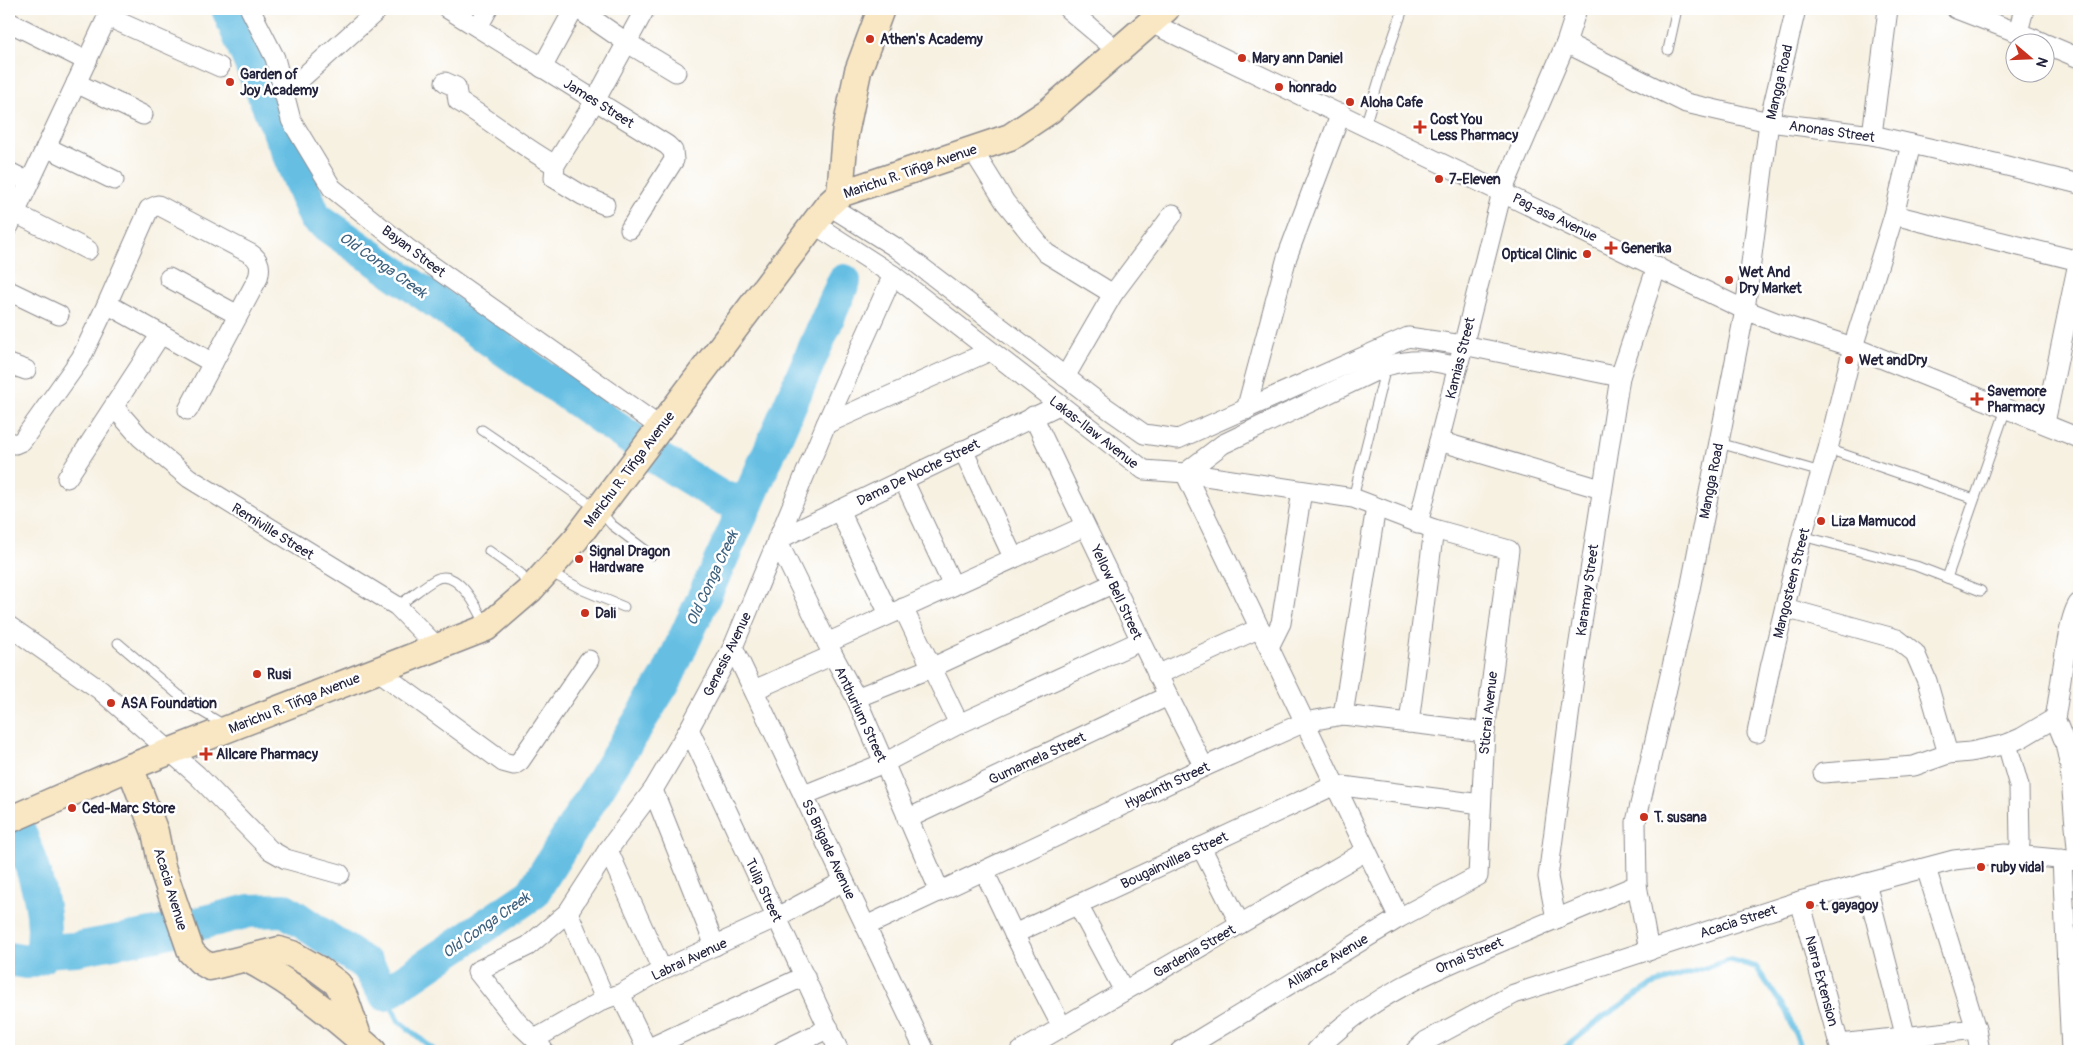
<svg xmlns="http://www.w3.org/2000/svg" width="2088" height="1060" font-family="Pangolin,sans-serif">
  <rect width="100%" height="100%" fill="#fff"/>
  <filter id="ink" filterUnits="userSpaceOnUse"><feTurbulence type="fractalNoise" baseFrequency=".02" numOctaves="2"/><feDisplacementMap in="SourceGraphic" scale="10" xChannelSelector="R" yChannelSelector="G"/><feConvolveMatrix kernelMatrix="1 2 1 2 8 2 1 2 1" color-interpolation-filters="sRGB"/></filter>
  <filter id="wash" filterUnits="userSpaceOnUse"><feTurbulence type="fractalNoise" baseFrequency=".0096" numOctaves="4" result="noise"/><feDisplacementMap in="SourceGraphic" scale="20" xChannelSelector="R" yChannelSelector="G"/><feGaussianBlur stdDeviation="1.12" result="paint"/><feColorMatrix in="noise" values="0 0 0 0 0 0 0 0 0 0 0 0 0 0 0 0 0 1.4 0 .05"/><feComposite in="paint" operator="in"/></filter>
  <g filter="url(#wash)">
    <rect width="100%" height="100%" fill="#f7f1e2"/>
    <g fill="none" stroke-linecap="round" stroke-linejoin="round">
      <!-- stream -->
      <g stroke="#66bfe3" stroke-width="5.5">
        <path d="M 385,994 L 399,1021 L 435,1051"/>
        <path d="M 1561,1051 L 1603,1017 L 1652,985 L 1730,960 L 1756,967 L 1786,1011 L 1800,1046 L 1804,1051"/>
      </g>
      <!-- river -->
      <g stroke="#66bfe3" stroke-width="34">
        <path d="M 228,9 L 315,217 L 636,442"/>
        <path d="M 652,455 L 722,498 L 747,503"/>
        <path d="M 43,951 L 76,949 L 157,934 L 249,911 L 285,910 L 368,966 L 385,994 L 532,894 L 667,677 L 747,503 L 844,281"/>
        <path d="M 9,959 L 26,962 L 41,957 C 51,914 34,873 20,833"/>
      </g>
    </g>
  </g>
  <g filter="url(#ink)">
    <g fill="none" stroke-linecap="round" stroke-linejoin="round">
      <defs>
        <g id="lane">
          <path d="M 1668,50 L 1677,9"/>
          <path d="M 1365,126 L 1382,70 L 1403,9"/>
          <path d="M 482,430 L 599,510 L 612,525 L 652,555"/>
          <path d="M 1719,443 L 1821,472"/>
          <path d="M 1828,449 L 1974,499"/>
          <path d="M 1353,498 L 1386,367"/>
          <path d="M 1802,536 L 1916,566 L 1981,591"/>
          <path d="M 489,551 L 520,573 L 529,587"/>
          <path d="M 550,572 L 583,590 L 624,607"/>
          <path d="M 1947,578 L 2006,409"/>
          <path d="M 397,606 C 410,598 423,586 436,579 C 458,568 479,610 486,626"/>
          <path d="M 118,643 L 189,704 L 226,726"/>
        </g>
        <g id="street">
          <path d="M 250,9 L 275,58 L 291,120 L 332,188 L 407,248 L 660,427"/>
          <path d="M 448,9 L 667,145 L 673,151 L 674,160 L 630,229"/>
          <path d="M 578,9 L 626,42 L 676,72"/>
          <path d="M 1068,9 L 1119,52"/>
          <path d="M 1956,9 L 2042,42"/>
          <path d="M 108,17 L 220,67"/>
          <path d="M 9,22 L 87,61"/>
          <path d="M 1151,23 L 1745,310 L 1778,323 L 1853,347 L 2079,438"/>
          <path d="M 478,27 L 488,9"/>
          <path d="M 2018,32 L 2024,9"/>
          <path d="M 1566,43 L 1686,103 L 1769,122 L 1872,135 L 1995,163 L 2079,184"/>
          <path d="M 2046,44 L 2079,58"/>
          <path d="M 542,68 L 574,9"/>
          <path d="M 445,82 L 456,87 L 458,101 C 492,121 521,146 555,165"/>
          <path d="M 76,83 L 143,115"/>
          <path d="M 284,94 L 379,9"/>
          <path d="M 1872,135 L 1888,9"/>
          <path d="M 46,147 L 114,180"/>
          <path d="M 972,149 L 1005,202 L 1046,253 L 1113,294"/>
          <path d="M 9,172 L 29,182"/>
          <path d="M 605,205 L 582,195 L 554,178 L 555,165 L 595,101 L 645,9"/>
          <path d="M 828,205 L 895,247 L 1101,404 L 1144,434 L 1178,439 L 1408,337 L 1463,345 L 1620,377"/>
          <path d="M 15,213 L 88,250"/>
          <path d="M 1894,215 L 2079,261"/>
          <path d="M 814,224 L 893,275 L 1144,470 L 1185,473 L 1353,498 L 1434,529 L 1509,550 L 1485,732 L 1478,876 L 1399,918 L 1180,1051"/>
          <path d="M 9,226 L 111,9"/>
          <path d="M 169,278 L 238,315"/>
          <path d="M 9,291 L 59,315"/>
          <path d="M 107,304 L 213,363"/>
          <path d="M 9,364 L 26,370"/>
          <path d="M 1065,377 L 1113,294 L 1173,214"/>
          <path d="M 114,407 L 141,438 L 189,478 L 397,606 L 438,648"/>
          <path d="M 1246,410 L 1287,257 L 1341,113"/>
          <path d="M 1033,416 C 1089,534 1145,651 1204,767"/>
          <path d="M 2045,423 L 2079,258"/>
          <path d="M 826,424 L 990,351"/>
          <path d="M 1439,441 L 1601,489"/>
          <path d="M 9,442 L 15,444 L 22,441 L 81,358 L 107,304 L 146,216 L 149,209 L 158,205 L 251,254 C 260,260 261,268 258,278 L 188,410"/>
          <path d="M 963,450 L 1013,557"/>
          <path d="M 1185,473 L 1399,918"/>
          <path d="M 1185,473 L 1223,444 L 1386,366 C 1414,358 1430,360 1458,367"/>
          <path d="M 67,478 L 161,334"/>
          <path d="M 903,479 L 953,586"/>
          <path d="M 839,510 L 889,614"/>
          <path d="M 1418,524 L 1502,192 L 1566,43 L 1577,9"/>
          <path d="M 903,608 L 959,724"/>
          <path d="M 1785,608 L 1897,639 L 1915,653 L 1927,681 L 1948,754"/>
          <path d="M 9,626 L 100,690 L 197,775 L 270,850 L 286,859 L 340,874"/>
          <path d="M 827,643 L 1085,526"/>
          <path d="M 733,647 L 925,1051"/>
          <path d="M 1269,647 L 1281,623 L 1302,491"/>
          <path d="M 377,670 L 503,762 L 514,765 L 520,761 L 589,660"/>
          <path d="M 1157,675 L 1260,628"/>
          <path d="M 754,690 L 833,655"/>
          <path d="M 856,698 L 931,668 L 1114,583"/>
          <path d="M 1343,715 L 1376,507"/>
          <path d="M 2055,718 L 2065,743 L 2070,768 L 2078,860"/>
          <path d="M 2055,718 C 2060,695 2067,615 2079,603"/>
          <path d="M 1409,723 L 1434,529"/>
          <path d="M 689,729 L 839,1051"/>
          <path d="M 1757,733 L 1770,668 L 1802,536 L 1828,449 L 1853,347 L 1894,215 L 1911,144"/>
          <path d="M 2007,744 L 2019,786 L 2020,843 L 2018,855"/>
          <path d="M 1823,773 L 1914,766 L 1948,754 L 1970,752 L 2007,744 L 2021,738 L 2055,718"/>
          <path d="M 653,790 L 715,946"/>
          <path d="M 804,795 L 884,763 L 959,724 L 1140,641"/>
          <path d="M 907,819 L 1168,696"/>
          <path d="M 1201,847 L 1240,924"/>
          <path d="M 608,850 L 662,970"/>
          <path d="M 2062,859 L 2071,1051"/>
          <path d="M 1926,868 L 1976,1029 L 1980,1051"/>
          <path d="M 984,871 L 1014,934 L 1062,1027"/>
          <path d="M 1866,883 L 1906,1038"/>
          <path d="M 940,892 L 856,698 L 833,655 L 777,540 L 1059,405"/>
          <path d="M 1800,901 L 1839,1044 L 1976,1029"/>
          <path d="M 1078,905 L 1124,991"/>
          <path d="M 568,912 L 605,999"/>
          <path d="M 1556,919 L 1548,877 L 1577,655 L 1620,377 L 1657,266"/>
          <path d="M 866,926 L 1204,767 L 1305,722 L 1343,715 L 1485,732"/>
          <path d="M 1014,934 L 1335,785 L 1481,804"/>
          <path d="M 1649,951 L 1637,885 L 1636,822 L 1690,589 L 1745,310 L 1769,122 L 1796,9"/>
          <path d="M 620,994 L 648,1051"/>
          <path d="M 535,1039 L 605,999 L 620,994 L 662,970 L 777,917 L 844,881"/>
          <path d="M 647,1049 L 805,976"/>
          <path d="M 544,1051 L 535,1039 L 518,1023 L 477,971 L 528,946 L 568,912 L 608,850 L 653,790 L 689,729 L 733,647 L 826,424 L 893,275"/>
          <path d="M 782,1051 L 829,1028"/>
          <path d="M 1021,1051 L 1366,851"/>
          <path d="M 1316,1051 C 1367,996 1440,967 1508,939 C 1551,921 1594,903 1637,885"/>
          <path d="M 1415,1051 L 1426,1041 L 1514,994 L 1800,901 L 1954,860 L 2005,854 L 2079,861"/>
        </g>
        <g id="secondary">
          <path d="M 840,194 L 845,134 L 858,71 L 881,9"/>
          <path d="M 130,767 L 155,832 L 162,867 L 191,952 L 200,961 L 210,967 L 279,950 L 292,954 L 318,969 L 338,984 L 346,1001 L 359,1039"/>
          <path d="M 9,820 L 130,767 L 486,628 L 530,590 L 576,539 L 828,205 L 840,194 L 1010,137 L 1049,111 L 1166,9"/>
          <path d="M 247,959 C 294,983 334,1017 373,1051"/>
        </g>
      </defs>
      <!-- lane casing -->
      <use href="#lane" stroke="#8c8a8e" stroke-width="11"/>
      <!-- street casing -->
      <use href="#street" stroke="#8c8a8e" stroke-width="21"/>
      <!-- secondary casing -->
      <use href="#secondary" stroke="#8c8a8e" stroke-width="29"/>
      <!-- lane -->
      <use href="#lane" stroke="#fff" stroke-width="9"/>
      <!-- street -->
      <use href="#street" stroke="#fff" stroke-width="19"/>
      <!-- secondary -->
      <use href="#secondary" stroke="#f9e7c3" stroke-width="26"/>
    </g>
  </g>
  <!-- markers -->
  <g fill="#c8321e" stroke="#fff" stroke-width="2">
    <circle cx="870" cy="39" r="5"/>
    <circle cx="1242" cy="58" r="5"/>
    <circle cx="230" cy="82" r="5"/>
    <circle cx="1279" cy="87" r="5"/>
    <circle cx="1350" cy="102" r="5"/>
    <path d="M1417.5 119.5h5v5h5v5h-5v5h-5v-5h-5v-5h5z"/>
    <circle cx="1439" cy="179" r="5"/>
    <path d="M1608.5 240.5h5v5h5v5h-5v5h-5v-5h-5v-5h5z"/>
    <circle cx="1587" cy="254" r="5"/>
    <circle cx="1729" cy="280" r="5"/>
    <circle cx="1849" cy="360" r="5"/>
    <path d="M1974.5 391.5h5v5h5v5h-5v5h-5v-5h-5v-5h5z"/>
    <circle cx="1821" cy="521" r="5"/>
    <circle cx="579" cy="559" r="5"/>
    <circle cx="585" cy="613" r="5"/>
    <circle cx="257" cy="674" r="5"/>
    <circle cx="111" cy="703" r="5"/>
    <path d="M203.5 746.5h5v5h5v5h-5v5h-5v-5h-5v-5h5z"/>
    <circle cx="72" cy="808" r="5"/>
    <circle cx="1644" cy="817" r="5"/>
    <circle cx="1981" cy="867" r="5"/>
    <circle cx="1810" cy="905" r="5"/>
  </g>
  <g text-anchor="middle" stroke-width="5" stroke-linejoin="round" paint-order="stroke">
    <!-- poi labels -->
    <g font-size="14" font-weight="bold" fill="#22223b" stroke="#fff" text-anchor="start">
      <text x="880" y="44">Athen's Academy</text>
      <text x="1252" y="63">Mary ann Daniel</text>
      <text x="240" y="79">Garden of<tspan x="240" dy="16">Joy Academy</tspan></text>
      <text x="1289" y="92">honrado</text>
      <text x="1360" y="107">Aloha Cafe</text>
      <text x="1430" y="124">Cost You<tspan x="1430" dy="16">Less Pharmacy</tspan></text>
      <text x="1449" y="184">7-Eleven</text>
      <text x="1621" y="253">Generika</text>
      <text x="1577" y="259" text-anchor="end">Optical Clinic</text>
      <text x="1739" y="277">Wet And<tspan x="1739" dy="16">Dry Market</tspan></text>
      <text x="1859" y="365">Wet andDry</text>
      <text x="1987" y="396">Savemore<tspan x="1987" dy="16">Pharmacy</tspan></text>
      <text x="1831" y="526">Liza Mamucod</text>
      <text x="589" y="556">Signal Dragon<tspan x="589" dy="16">Hardware</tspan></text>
      <text x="595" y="618">Dali</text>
      <text x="267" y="679">Rusi</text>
      <text x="121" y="708">ASA Foundation</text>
      <text x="216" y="759">Allcare Pharmacy</text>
      <text x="82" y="813">Ced-Marc Store</text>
      <text x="1654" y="822">T. susana</text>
      <text x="1991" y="872">ruby vidal</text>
      <text x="1820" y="910">t. gayagoy</text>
    </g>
    <!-- street labels -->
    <g font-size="14" fill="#22223b" stroke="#fff">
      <text transform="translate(1779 82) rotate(-77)" y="5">Mangga Road</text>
      <text transform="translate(599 103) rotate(32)" y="5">James Street</text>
      <text transform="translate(1832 131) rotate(8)" y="5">Anonas Street</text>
      <text transform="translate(910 171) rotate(-19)" y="5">Marichu R. Tiñga Avenue</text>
      <text transform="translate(1555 217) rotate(26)" y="5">Pag-asa Avenue</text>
      <text transform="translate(414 251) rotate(37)" y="5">Bayan Street</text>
      <text transform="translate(1460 358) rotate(-76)" y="5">Kamias Street</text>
      <text transform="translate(1094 432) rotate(38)" y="5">Lakas-Ilaw Avenue</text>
      <text transform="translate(629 469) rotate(-53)" y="5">Marichu R. Tiñga Avenue</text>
      <text transform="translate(918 472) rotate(-26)" y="5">Dama De Noche Street</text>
      <text transform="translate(1711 481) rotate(-79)" y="5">Mangga Road</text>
      <text transform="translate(273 531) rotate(32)" y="5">Remiville Street</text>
      <text transform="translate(1791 583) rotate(-76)" y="5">Mangosteen Street</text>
      <text transform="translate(1587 590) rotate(-82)" y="5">Karamay Street</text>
      <text transform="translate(1117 592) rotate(65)" y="5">Yellow Bell Street</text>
      <text transform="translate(727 654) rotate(-64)" y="5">Genesis Avenue</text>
      <text transform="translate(294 703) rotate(-22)" y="5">Marichu R. Tiñga Avenue</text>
      <text transform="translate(1488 713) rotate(-84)" y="5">Sticrai Avenue</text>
      <text transform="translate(861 714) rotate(65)" y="5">Anthurium Street</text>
      <text transform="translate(1037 758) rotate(-25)" y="5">Gumamela Street</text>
      <text transform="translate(1167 785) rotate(-25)" y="5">Hyacinth Street</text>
      <text transform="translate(829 849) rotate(65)" y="5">SS Brigade Avenue</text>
      <text transform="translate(1174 860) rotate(-25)" y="5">Bougainvillea Street</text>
      <text transform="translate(171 889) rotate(73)" y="5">Acacia Avenue</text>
      <text transform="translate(764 890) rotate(65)" y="5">Tulip Street</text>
      <text transform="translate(1738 921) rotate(-18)" y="5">Acacia Street</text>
      <text transform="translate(1194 951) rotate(-30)" y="5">Gardenia Street</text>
      <text transform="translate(1469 955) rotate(-23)" y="5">Ornai Street</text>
      <text transform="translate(689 959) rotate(-25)" y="5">Labrai Avenue</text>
      <text transform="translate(1327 961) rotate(-31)" y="5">Alliance Avenue</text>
      <text transform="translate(1822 981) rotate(75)" y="5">Narra Extension</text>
    </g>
    <!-- water labels -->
    <g font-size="15" font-style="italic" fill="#3d617e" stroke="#fff">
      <text transform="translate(383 265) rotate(35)" y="5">Old Conga Creek</text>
      <text transform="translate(712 578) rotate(-65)" y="5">Old Conga Creek</text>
      <text transform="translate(486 925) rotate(-35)" y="5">Old Conga Creek</text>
    </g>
  </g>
  <!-- margin -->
  <rect width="2088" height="1060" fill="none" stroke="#fff" stroke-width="30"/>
  <!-- north arrow -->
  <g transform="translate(2030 58) rotate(109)"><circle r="24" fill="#ffffff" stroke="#a7a7b1"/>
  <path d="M0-4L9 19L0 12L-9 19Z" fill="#c8321e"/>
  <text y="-8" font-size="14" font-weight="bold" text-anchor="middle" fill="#22223b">N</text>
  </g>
</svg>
